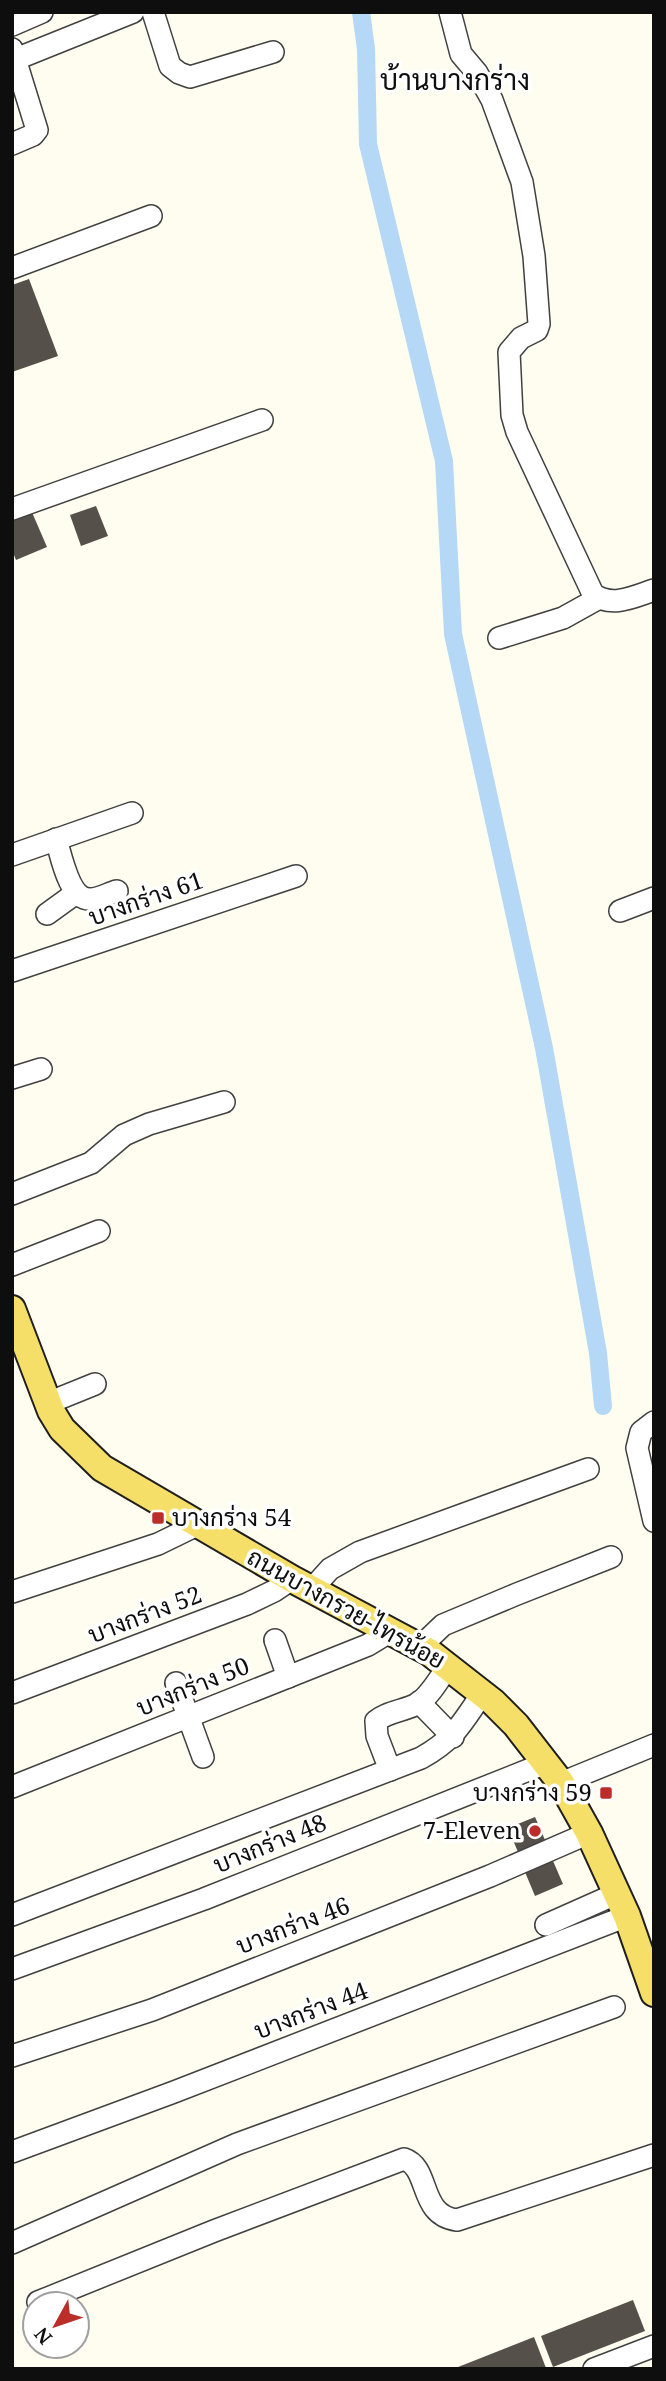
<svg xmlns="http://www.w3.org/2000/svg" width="666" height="2381" font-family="'Noto Serif',Sarabun,serif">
  <rect width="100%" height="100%" fill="#fffdef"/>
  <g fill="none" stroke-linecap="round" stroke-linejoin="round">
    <!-- canal -->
    <path stroke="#b4d8f5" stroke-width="18" d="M 361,12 L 366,49 L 368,144 L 444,461 L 453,634 L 544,1048 L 598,1353 L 603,1406"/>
  </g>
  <!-- building -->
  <g fill="#56504a">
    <path d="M 29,279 L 58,356 L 12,372 L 12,285 Z"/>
    <path d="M 96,506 L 108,536 L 81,546 L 70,515 Z"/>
    <path d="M 31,510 L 47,547 L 16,560 L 12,550 L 12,518 Z"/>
    <path d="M 535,1817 L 545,1840 L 518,1852 L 508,1828 Z"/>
    <path d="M 553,1861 L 563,1884 L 535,1896 L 525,1872 Z"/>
    <path d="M 633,2300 L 645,2331 L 553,2367 L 541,2336 Z"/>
    <path d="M 534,2337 L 546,2368 L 543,2369 L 453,2369 Z"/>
  </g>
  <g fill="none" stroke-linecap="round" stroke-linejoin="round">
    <defs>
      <g id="minor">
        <path d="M 153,12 L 170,66 L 179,73 L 190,77 L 273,52"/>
        <path d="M 450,12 L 461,54 L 477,73 L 492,100 L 522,182 L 534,256 L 539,324 L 537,330 L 521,338 L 509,352 L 512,415 L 517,432 L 593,594 C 612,608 633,597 654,590"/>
        <path d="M 12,25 L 42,12"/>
        <path d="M 12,49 L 37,130 L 33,135 L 12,144"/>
        <path d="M 16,59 L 133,12"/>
        <path d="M 12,268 L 151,216"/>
        <path d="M 12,509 L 262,420"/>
        <path d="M 499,638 L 563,618 L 599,598"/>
        <path d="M 56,839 C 61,855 69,900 90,899 C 99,899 109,893 117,891"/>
        <path d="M 12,855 L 132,813"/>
        <path d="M 620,911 L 654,898"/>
        <path d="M 47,914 L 76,893"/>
        <path d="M 12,971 L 296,876"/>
        <path d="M 12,1078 L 41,1069"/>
        <path d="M 12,1194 L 91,1163 L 124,1135 L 149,1124 L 224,1102"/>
        <path d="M 12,1265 L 99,1231"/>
        <path d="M 48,1403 L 95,1384"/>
        <path d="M 654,1422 L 641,1432 L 637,1448 L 654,1521"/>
        <path d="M 312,1589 L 330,1569 L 360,1552 L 588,1469"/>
        <path d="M 12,1592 L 158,1544 L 197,1525"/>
        <path d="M 275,1640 L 288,1677"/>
        <path d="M 420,1647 L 443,1625 L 517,1594 L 611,1557"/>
        <path d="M 176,1683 L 203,1757"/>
        <path d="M 12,1693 L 247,1604 L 274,1591 L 292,1579"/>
        <path d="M 419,1702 L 453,1737"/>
        <path d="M 390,1770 L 377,1736 L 376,1721 C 388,1711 405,1711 419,1703 C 431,1694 440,1678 448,1666"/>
        <path d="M 561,1783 L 654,1745"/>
        <path d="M 12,1787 L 368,1645 L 391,1631"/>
        <path d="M 12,1915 L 421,1758 C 454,1740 462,1723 482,1694"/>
        <path d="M 546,1925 L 618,1893"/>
        <path d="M 12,1969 L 204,1899 L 546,1763"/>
        <path d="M 12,2056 L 152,2010 L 490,1876 L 589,1833"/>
        <path d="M 12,2152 L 174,2092 L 627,1916"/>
        <path d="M 12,2243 L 237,2144 L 614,2007"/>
        <path d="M 38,2302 L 214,2231 L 404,2159 C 431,2168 418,2215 457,2220 L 654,2155"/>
        <path d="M 594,2369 L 654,2346"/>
      </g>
      <path id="major" d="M 12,1309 L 51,1411 L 62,1429 L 102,1468 L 292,1579 L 429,1652 L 493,1702 L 516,1725 L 561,1783 L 589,1833 L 627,1916 L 654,1993"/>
    </defs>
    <!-- minor casing -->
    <use href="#minor" stroke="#414141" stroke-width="24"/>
    <!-- major casing -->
    <use href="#major" stroke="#1f1f1f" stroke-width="30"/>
    <!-- minor -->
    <use href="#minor" stroke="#fff" stroke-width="21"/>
    <!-- major -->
    <use href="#major" stroke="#f6df68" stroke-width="26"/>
  </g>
  <!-- markers -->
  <g fill="#bb2d28" stroke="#fff" stroke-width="2.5">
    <rect x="151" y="1511" width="14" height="14" rx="3.5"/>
    <rect x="599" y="1786" width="14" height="14" rx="3.5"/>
    <circle cx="535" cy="1831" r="7"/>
  </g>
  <g text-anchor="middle" stroke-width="7" stroke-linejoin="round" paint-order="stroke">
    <!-- street labels -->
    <g font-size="24" fill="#0e0e0e" stroke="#fff">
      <text transform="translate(146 899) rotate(-19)" y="8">บางกร่าง 61</text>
      <text transform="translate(346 1609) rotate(29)" y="8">ถนนบางกรวย-ไทรน้อย</text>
      <text transform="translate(145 1615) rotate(-21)" y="8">บางกร่าง 52</text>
      <text transform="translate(193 1687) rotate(-22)" y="8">บางกร่าง 50</text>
      <text transform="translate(270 1844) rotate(-22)" y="8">บางกร่าง 48</text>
      <text transform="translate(293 1926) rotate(-21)" y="8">บางกร่าง 46</text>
      <text transform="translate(311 2011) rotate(-21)" y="8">บางกร่าง 44</text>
    </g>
    <!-- poi labels -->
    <g font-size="24" fill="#0e0e0e" stroke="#fff" text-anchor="end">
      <text x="172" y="1526" text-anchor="start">บางกร่าง 54</text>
      <text x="592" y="1801">บางกร่าง 59</text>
      <text x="521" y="1839">7-Eleven</text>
    </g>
    <!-- quarter labels -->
    <g font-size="28" fill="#0e0e0e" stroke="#fff">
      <text x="455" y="90">บ้านบางกร่าง</text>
    </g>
  </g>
  <!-- border -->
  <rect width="666" height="2381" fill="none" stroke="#0e0e0e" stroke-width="28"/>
  <!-- north arrow -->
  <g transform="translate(56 2325) rotate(230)"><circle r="33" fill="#ffffff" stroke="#9f9f9f" stroke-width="2"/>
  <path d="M0-5L12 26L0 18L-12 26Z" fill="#bb2d28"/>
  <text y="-10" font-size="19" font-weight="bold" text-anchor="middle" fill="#0e0e0e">N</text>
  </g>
</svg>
